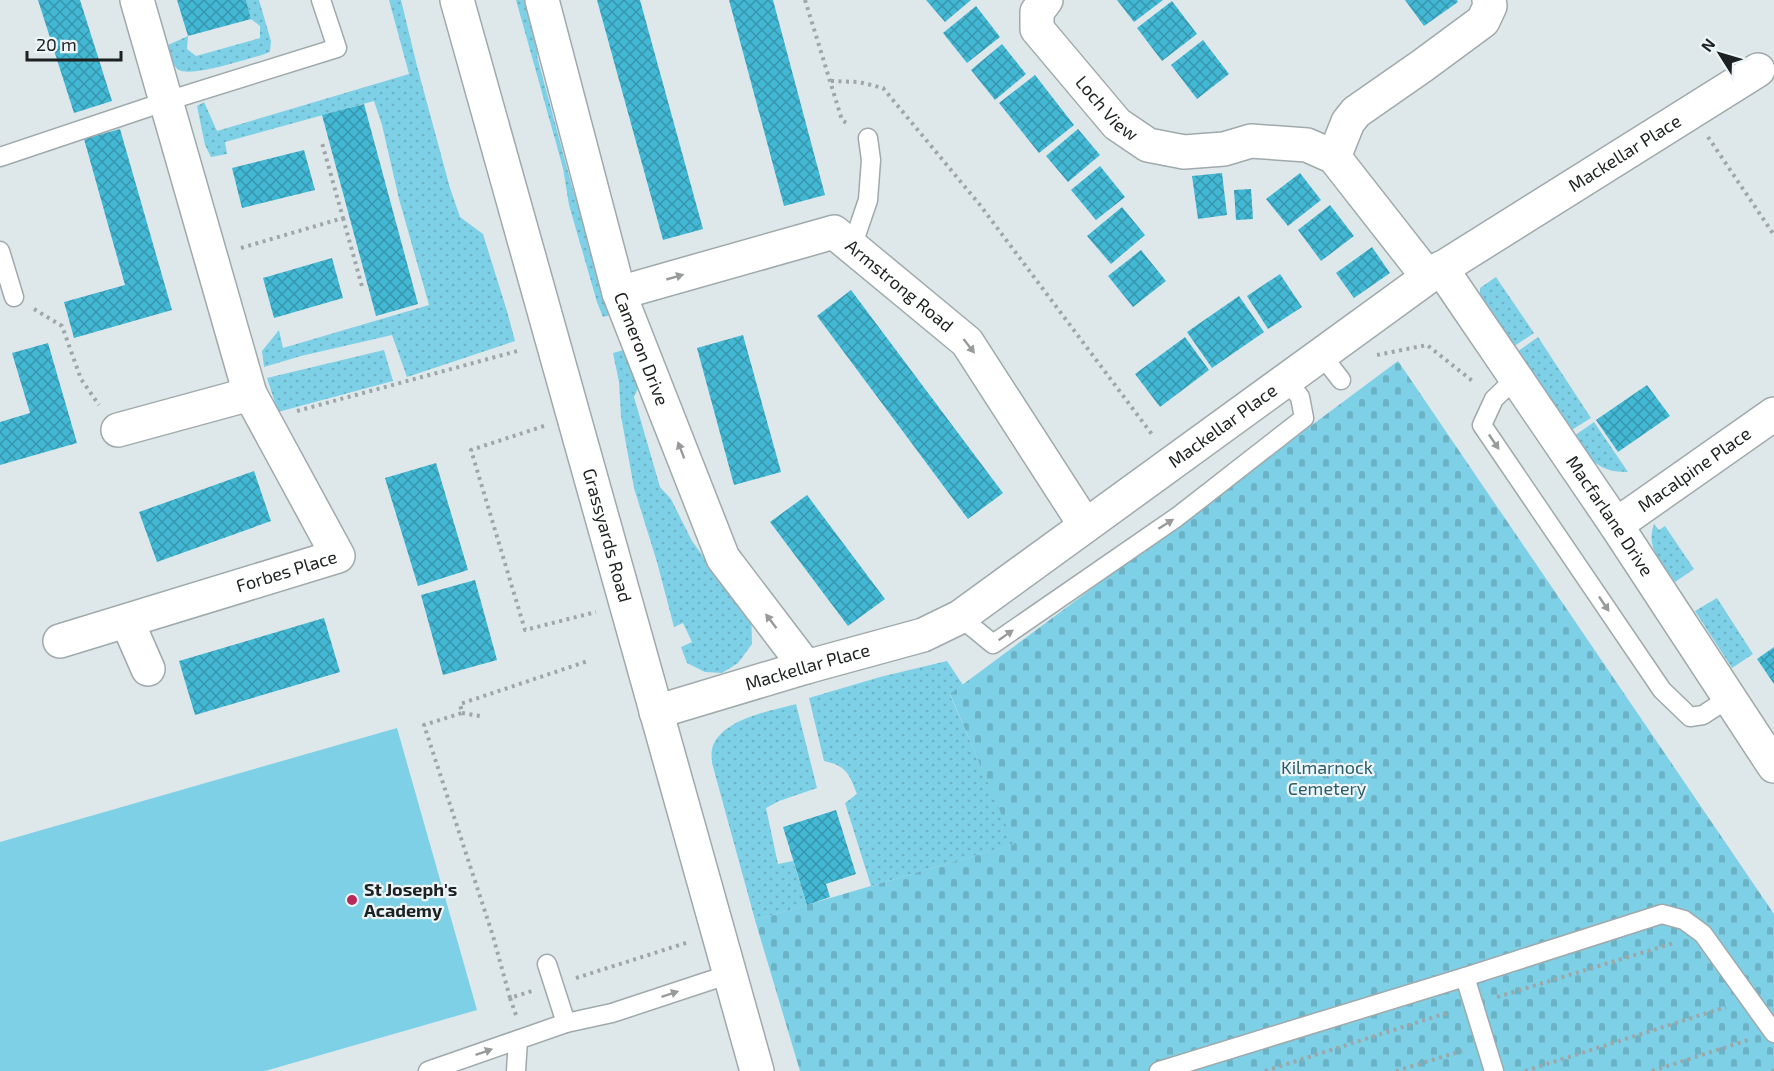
<svg xmlns="http://www.w3.org/2000/svg" width="1774" height="1071" font-family="'Exo 2',sans-serif">
  <defs>
    <pattern id="grass-dots" width="8" height="8" patternUnits="userSpaceOnUse" patternTransform="scale(1.5)"><rect width="8" height="8" fill="#7dd0e6"/><path d="M2 2h.1M6 6h.1" fill="none" stroke="#6cb2c5" stroke-width="1.8" stroke-linecap="round"/></pattern>
    <pattern id="cemetery-stones" width="16" height="16" patternUnits="userSpaceOnUse" patternTransform="scale(1.5)"><rect width="16" height="16" fill="#7dd0e6"/><path d="M2 7V4a2 2 0 0 1 4 0v3zM10 15v-3a2 2 0 0 1 4 0v3z" fill="#6cb2c5"/></pattern>
    <pattern id="building-cross-hatch" width="8" height="8" patternUnits="userSpaceOnUse" patternTransform="scale(1.5)"><rect width="8" height="8" fill="#43b8d4"/><path d="M0 0l8 8M0 8l8-8" fill="none" stroke="#3795ac"/></pattern>
  </defs>
  <rect width="100%" height="100%" fill="#dee8eb"/>
  <!-- grass -->
  <g fill="url(#grass-dots)">
    <path d="M 246,0 L 259,0 L 271,41 L 270,52 L 259,56 C 243,60 192,77 179,70 C 171,65 169,53 168,45 L 188,36 L 187,49 L 196,56 L 260,38 L 260,26 L 251,19 Z"/>
    <path d="M 389,0 L 401,0 L 417,66 L 450,188 L 460,217 L 483,234 L 507,311 L 515,341 L 407,377 L 392,335 L 301,356 L 264,367 L 262,351 L 279,330 L 283,348 L 429,305 L 399,199 L 382,125 L 374,101 L 225,142 L 227,154 L 211,157 L 205,145 L 197,106 L 204,102 L 217,131 L 409,74 Z"/>
    <path d="M 516,0 L 531,0 L 542,41 L 537,56 L 573,190 L 585,226 L 621,313 L 603,317 L 597,302 L 569,205 L 563,168 Z"/>
    <path d="M 1496,277 L 1534,333 L 1513,347 L 1480,299 L 1480,288 Z"/>
    <path d="M 1538,337 L 1591,418 L 1570,431 L 1517,352 Z"/>
    <path d="M 631,348 L 639,386 L 634,397 L 660,487 L 671,499 L 692,541 L 710,566 L 751,609 L 752,644 L 738,663 L 722,673 L 705,672 L 687,663 L 681,647 L 692,642 L 683,623 L 674,627 L 657,562 L 634,488 L 621,416 L 619,382 L 613,353 Z"/>
    <path d="M 384,350 L 393,381 L 278,412 L 267,378 Z"/>
    <path d="M 1594,422 L 1628,472 C 1596,472 1591,459 1574,436 Z"/>
    <path d="M 1654,524 L 1659,530 L 1665,526 L 1694,569 L 1675,582 C 1662,562 1645,548 1654,524 Z"/>
    <path d="M 1717,598 L 1753,654 L 1732,668 L 1695,611 Z"/>
    <path d="M 947,661 L 963,685 L 950,695 L 1015,844 L 871,886 L 845,803 L 857,794 C 849,774 847,766 824,761 L 809,698 L 880,677 Z"/>
    <path d="M 796,704 L 817,788 L 779,801 L 766,808 L 778,864 L 793,861 L 807,905 L 755,920 L 712,763 C 712,758 711,753 712,749 C 720,719 771,711 796,704 Z"/>
  </g>
  <!-- cemetery -->
  <path fill="url(#cemetery-stones)" d="M 1398,361 L 1774,914 L 1774,1071 L 800,1071 L 755,920 L 1014,844 L 950,694 Z"/>
  <!-- pitch -->
  <path fill="#7dd0e6" d="M 397,728 L 477,1010 L 265,1071 L 0,1071 L 0,842 Z"/>
  <!-- building -->
  <g fill="url(#building-cross-hatch)">
    <path d="M 38,0 L 80,0 L 112,101 L 74,113 Z"/>
    <path d="M 177,0 L 246,0 L 251,19 L 188,36 Z"/>
    <path d="M 597,0 L 640,0 L 703,229 L 663,240 Z"/>
    <path d="M 729,0 L 773,0 L 825,195 L 784,206 Z"/>
    <path d="M 926,0 L 971,0 L 945,22 Z"/>
    <path d="M 1117,0 L 1163,0 L 1134,22 Z"/>
    <path d="M 1405,0 L 1457,0 L 1458,2 L 1424,26 Z"/>
    <path d="M 1172,1 L 1197,34 L 1162,61 L 1137,28 Z"/>
    <path d="M 976,6 L 1000,37 L 967,63 L 943,33 Z"/>
    <path d="M 1203,40 L 1229,74 L 1197,99 L 1171,65 Z"/>
    <path d="M 1002,44 L 1026,74 L 995,100 L 971,70 Z"/>
    <path d="M 1035,75 L 1074,125 L 1039,153 L 999,103 Z"/>
    <path d="M 364,104 L 418,304 L 376,316 L 322,115 Z"/>
    <path d="M 120,129 L 172,310 L 74,338 L 64,302 L 125,285 L 84,139 Z"/>
    <path d="M 1078,129 L 1100,155 L 1068,182 L 1046,156 Z"/>
    <path d="M 304,150 L 315,190 L 242,208 L 232,168 Z"/>
    <path d="M 1100,166 L 1125,197 L 1096,220 L 1071,190 Z"/>
    <path d="M 1222,173 L 1227,215 L 1198,219 L 1192,176 Z"/>
    <path d="M 1300,173 L 1321,200 L 1288,226 L 1266,199 Z"/>
    <path d="M 1251,189 L 1253,219 L 1236,220 L 1234,190 Z"/>
    <path d="M 1330,205 L 1354,236 L 1321,261 L 1298,230 Z"/>
    <path d="M 1122,207 L 1145,235 L 1111,264 L 1087,236 Z"/>
    <path d="M 1372,247 L 1390,273 L 1354,298 L 1336,273 Z"/>
    <path d="M 1141,250 L 1166,281 L 1133,307 L 1108,276 Z"/>
    <path d="M 332,258 L 343,298 L 274,318 L 263,278 Z"/>
    <path d="M 1280,274 L 1302,307 L 1268,329 L 1247,296 Z"/>
    <path d="M 851,290 L 1003,493 L 968,519 L 817,316 Z"/>
    <path d="M 1239,296 L 1264,332 L 1212,368 L 1187,332 Z"/>
    <path d="M 743,335 L 781,472 L 734,485 L 697,348 Z"/>
    <path d="M 1185,337 L 1209,370 L 1160,407 L 1135,374 Z"/>
    <path d="M 48,343 L 77,443 L 0,465 L 0,422 L 30,413 L 12,353 Z"/>
    <path d="M 1647,385 L 1670,416 L 1618,452 L 1596,420 Z"/>
    <path d="M 436,463 L 468,570 L 418,586 L 385,478 Z"/>
    <path d="M 254,471 L 271,521 L 157,562 L 139,512 Z"/>
    <path d="M 807,495 L 885,599 L 848,626 L 770,522 Z"/>
    <path d="M 475,580 L 497,660 L 443,675 L 421,595 Z"/>
    <path d="M 324,618 L 340,672 L 195,715 L 179,661 Z"/>
    <path d="M 1774,647 L 1774,684 L 1757,659 Z"/>
    <path d="M 836,810 L 856,874 L 826,884 L 830,897 L 807,905 L 783,827 Z"/>
  </g>
  <g fill="none" stroke-linecap="round" stroke-linejoin="round">
    <defs>
      <g id="service">
        <path d="M 0,157 L 167,101 L 337,48 L 321,0"/>
        <path d="M 852,247 L 868,200 L 871,160 L 868,138"/>
        <path d="M 0,251 L 14,297"/>
        <path d="M 1321,354 L 1341,380"/>
        <path d="M 1516,378 L 1494,399 L 1482,425 L 1662,690 L 1690,717 L 1703,715 L 1729,698"/>
        <path d="M 960,617 L 993,644 L 1177,517 L 1304,418 L 1300,397 L 1286,380"/>
        <path d="M 547,964 L 566,1023"/>
        <path d="M 1465,977 L 1494,1071"/>
        <path d="M 428,1071 L 566,1023 L 612,1013 L 730,974"/>
        <path d="M 516,1071 L 518,1040"/>
        <path d="M 1159,1071 L 1465,977 L 1662,914 L 1684,920 L 1703,934 L 1774,1033"/>
      </g>
      <g id="minor">
        <path id="s1" d="M 542,0 L 619,293 L 723,558 L 806,667"/>
        <path id="s2" d="M 1046,0 L 1037,12 L 1037,29 L 1117,124 L 1148,145 L 1184,152 L 1224,149 L 1251,141 L 1307,145 L 1334,157 L 1428,277"/>
        <path d="M 1334,157 L 1348,122 L 1356,112 L 1422,66 L 1483,21 L 1490,6 L 1489,0"/>
        <path id="s3" d="M 1441,268 L 1616,525 L 1774,766"/>
        <path id="s4" d="M 619,293 L 834,232 L 967,342 L 1085,525"/>
        <path d="M 118,430 L 250,394 L 137,0"/>
        <path id="s5" d="M 1616,525 L 1774,414"/>
        <path d="M 127,621 L 148,669"/>
        <path id="s6" d="M 60,641 L 338,556 L 250,394"/>
        <path id="s7" d="M 656,712 L 806,667 L 923,635 L 960,617 L 1428,277 L 1758,70"/>
      </g>
      <g id="secondary">
        <path id="s8" d="M 457,0 L 757,1071"/>
      </g>
    </defs>
    <!-- service casing -->
    <use href="#service" stroke="#a0a9ab" stroke-width="21"/>
    <!-- minor casing -->
    <use href="#minor" stroke="#a0a9ab" stroke-width="36"/>
    <!-- secondary casing -->
    <use href="#secondary" stroke="#a0a9ab" stroke-width="36"/>
    <!-- path -->
    <g stroke="#9ea6a8" stroke-width="4" stroke-dasharray="3 4.5" stroke-linecap="butt">
      <path d="M 805,0 L 842,120 L 848,124"/>
      <path d="M 831,81 L 859,82 L 883,88 L 980,205 L 1154,437"/>
      <path d="M 1708,137 L 1774,235"/>
      <path d="M 343,218 L 363,290"/>
      <path d="M 241,248 L 343,218 L 322,143"/>
      <path d="M 34,309 L 62,326 L 81,379 L 99,405"/>
      <path d="M 1377,355 L 1427,345 L 1475,383"/>
      <path d="M 297,411 L 521,350"/>
      <path d="M 544,426 L 471,450 L 525,630 L 596,612"/>
      <path d="M 462,713 L 480,716"/>
      <path d="M 576,978 L 689,942"/>
      <path d="M 1497,997 L 1674,943"/>
      <path d="M 510,998 L 493,936 L 424,725 L 462,713 L 460,704 L 588,661"/>
      <path d="M 516,1015 L 510,998 L 532,991"/>
      <path d="M 1265,1071 L 1450,1012"/>
      <path d="M 1396,1071 L 1462,1051"/>
      <path d="M 1525,1071 L 1726,1007"/>
      <path d="M 1652,1071 L 1748,1040"/>
      <path d="M 1772,1071 L 1774,1070"/>
    </g>
    <!-- service -->
    <use href="#service" stroke="#fff" stroke-width="18"/>
    <!-- minor -->
    <use href="#minor" stroke="#fff" stroke-width="33"/>
    <!-- secondary -->
    <use href="#secondary" stroke="#fff" stroke-width="33"/>
  </g>
  <!-- one-way arrows -->
  <defs><path id="oneway-solid" d="M-6-.8H1V-3.2L6.5 0L1 3.2V.8H-6Z" transform="scale(1.5)"/></defs>
  <g fill="#999b9b">
    <use href="#oneway-solid" transform="translate(675 277) rotate(-16)"/>
    <use href="#oneway-solid" transform="translate(969 346) rotate(52)"/>
    <use href="#oneway-solid" transform="translate(1494 442) rotate(56)"/>
    <use href="#oneway-solid" transform="translate(681 450) rotate(-111)"/>
    <use href="#oneway-solid" transform="translate(1166 524) rotate(-32)"/>
    <use href="#oneway-solid" transform="translate(1604 604) rotate(56)"/>
    <use href="#oneway-solid" transform="translate(771 621) rotate(-127)"/>
    <use href="#oneway-solid" transform="translate(1006 635) rotate(-35)"/>
    <use href="#oneway-solid" transform="translate(670 994) rotate(-18)"/>
    <use href="#oneway-solid" transform="translate(484 1052) rotate(-19)"/>
  </g>
  <!-- markers -->
  <circle fill="#b82958" stroke="#ecf5f8" stroke-width="2" cx="352" cy="900" r="6"/>
  <g text-anchor="middle" stroke-width="4.5" stroke-linejoin="round" paint-order="stroke">
    <!-- street labels -->
    <g font-size="18" fill="#1d2121" stroke="#ecf5f8">
      <text dy="6" stroke="none"><textPath href="#s2" startOffset="138">Loch View</textPath></text>
      <text dy="6" stroke="none"><textPath href="#s7" startOffset="1130">Mackellar Place</textPath></text>
      <text dy="6" stroke="none"><textPath href="#s4" startOffset="308">Armstrong Road</textPath></text>
      <text dy="6" stroke="none"><textPath href="#s1" startOffset="363">Cameron Drive</textPath></text>
      <text dy="6" stroke="none"><textPath href="#s7" startOffset="644">Mackellar Place</textPath></text>
      <text dy="6" stroke="none"><textPath href="#s5" startOffset="96">Macalpine Place</textPath></text>
      <text dy="6" stroke="none"><textPath href="#s3" startOffset="300">Macfarlane Drive</textPath></text>
      <text dy="6" stroke="none"><textPath href="#s8" startOffset="556">Grassyards Road</textPath></text>
      <text dy="6" stroke="none"><textPath href="#s6" startOffset="237">Forbes Place</textPath></text>
      <text dy="6" stroke="none"><textPath href="#s7" startOffset="158">Mackellar Place</textPath></text>
    </g>
    <!-- park labels -->
    <g font-size="18" fill="#2c5c68" stroke="#ecf5f8">
      <text x="1327" y="774">Kilmarnock<tspan x="1327" dy="21">Cemetery</tspan></text>
    </g>
    <!-- poi labels -->
    <g font-size="18" font-weight="bold" fill="#1d2121" stroke="#ecf5f8" text-anchor="start">
      <text x="364" y="896">St Joseph's<tspan x="364" dy="21">Academy</tspan></text>
    </g>
  </g>
  <!-- north arrow -->
  <g transform="translate(1720 54) rotate(307)" stroke="#ecf5f8" stroke-width="4.5" paint-order="stroke">
  <path d="M0-4.5L10 22L0 15L-10 22Z" fill="#1d2121"/>
  <text y="-9" font-size="16" font-weight="bold" text-anchor="middle" fill="#1d2121">N</text>
  </g>
  <!-- scale -->
  <path d="M27 51v9h94v-9" fill="none" stroke="#1d2121" stroke-width="3"/>
  <text x="36" y="51" font-size="18" fill="#1d2121" stroke="#ecf5f8" stroke-width="4.5" paint-order="stroke">20 m</text>
</svg>
